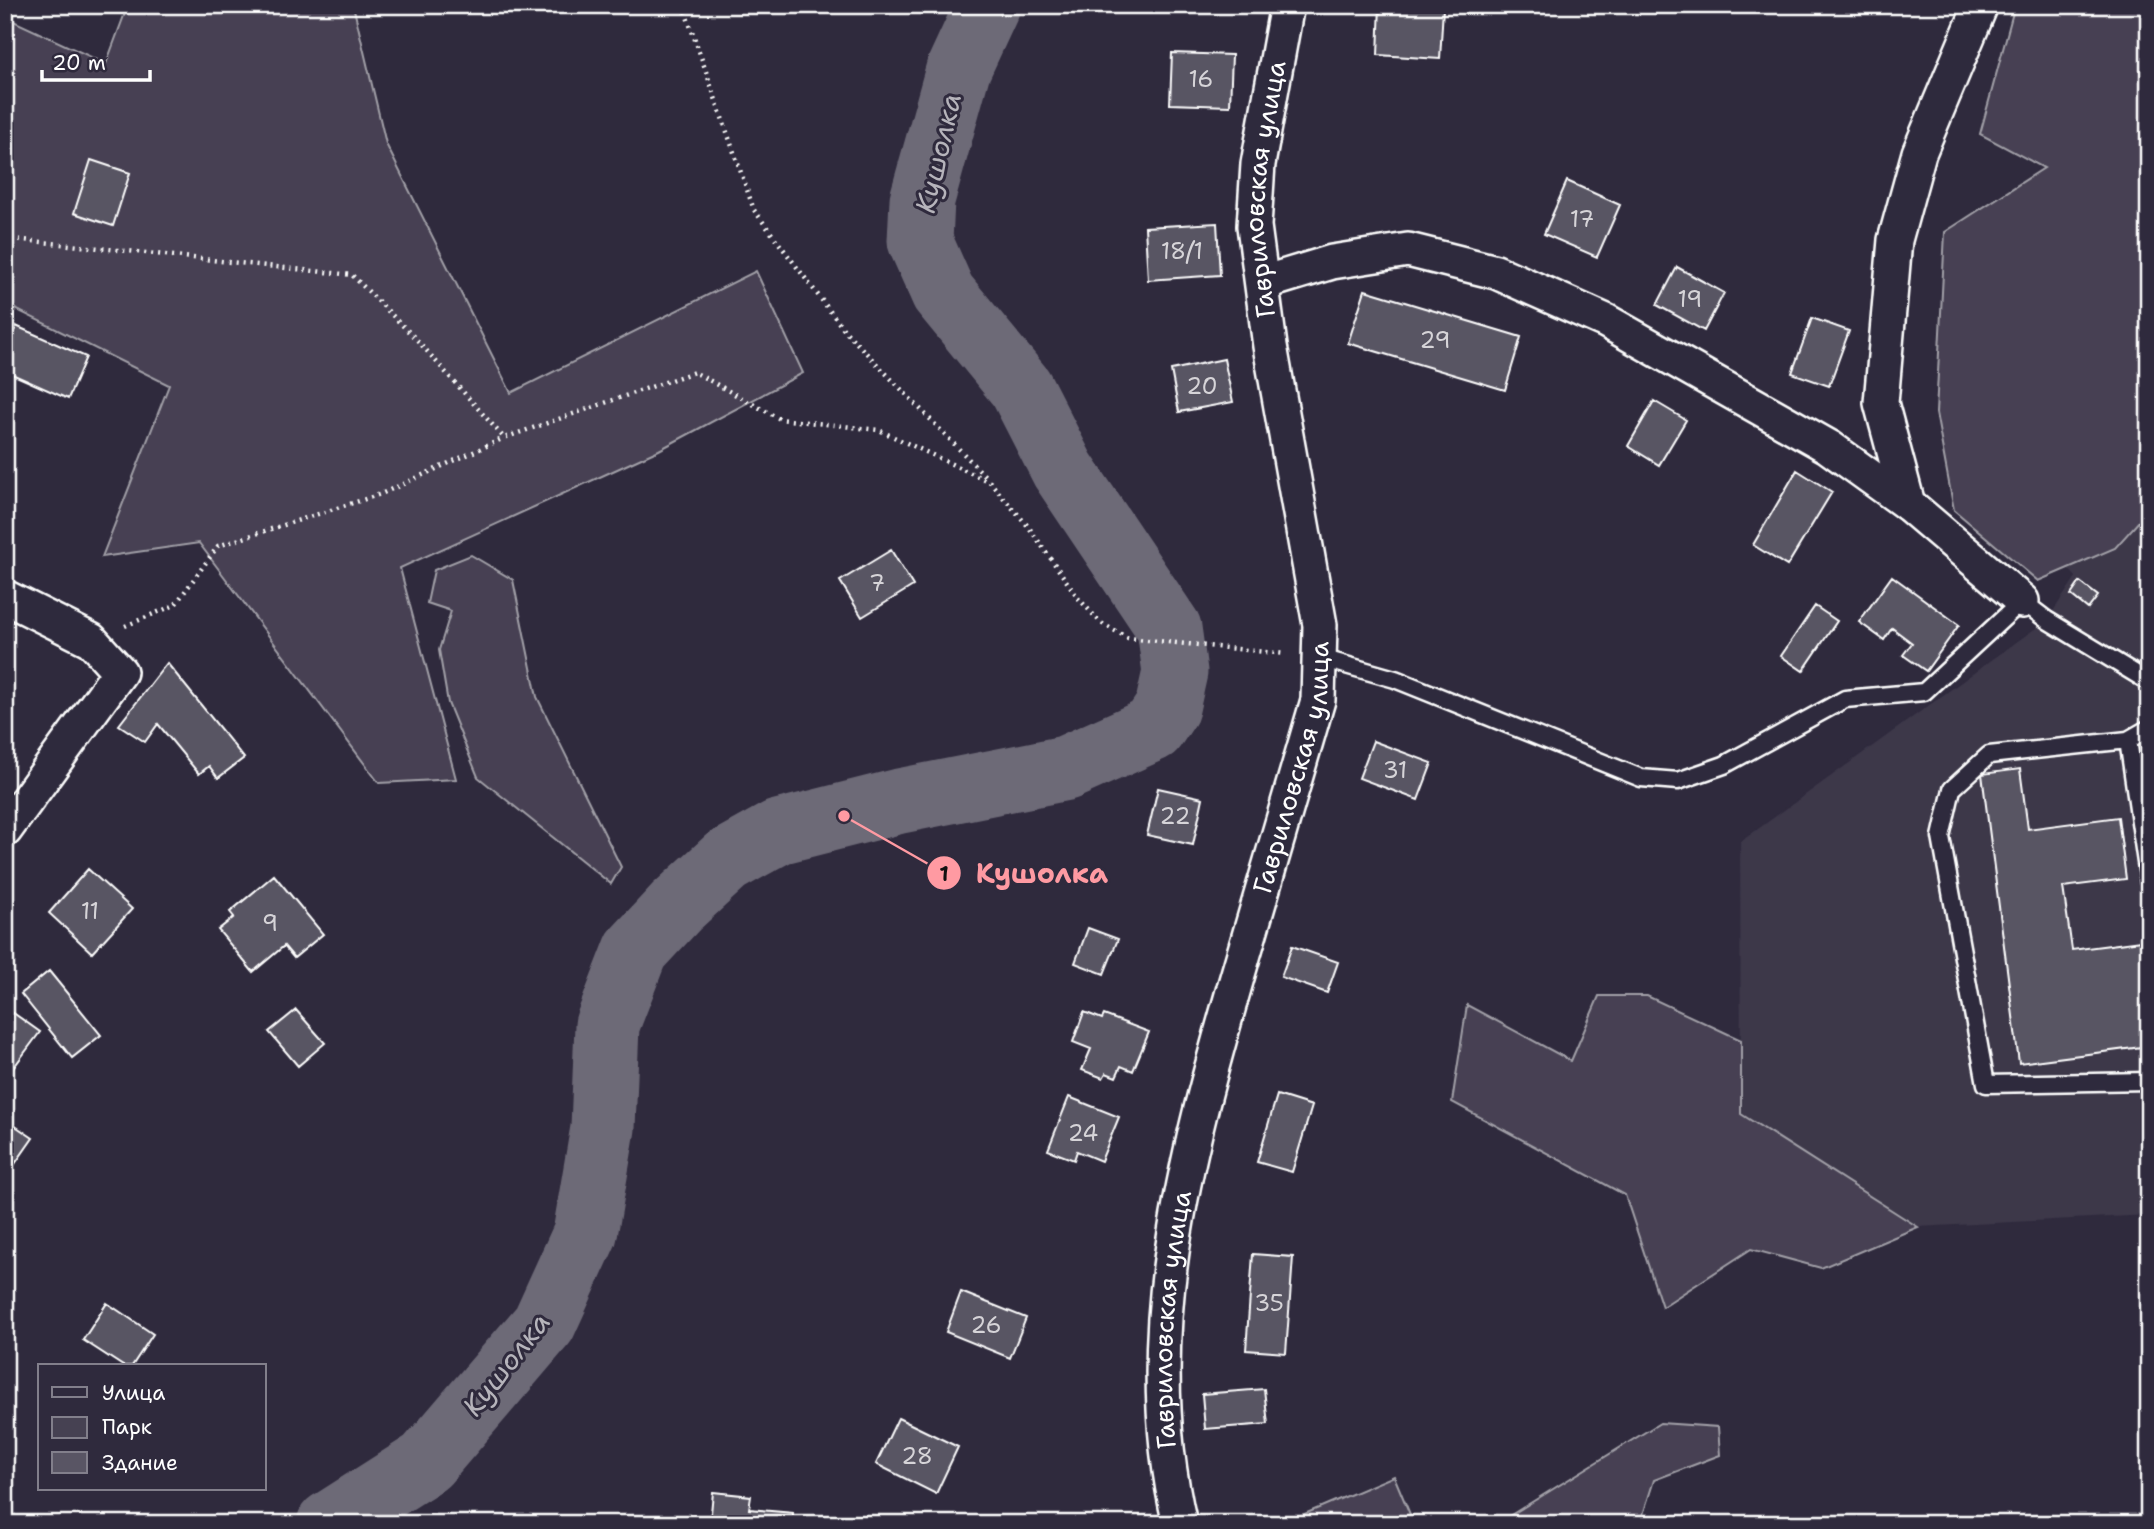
<svg xmlns="http://www.w3.org/2000/svg" width="2154" height="1529" viewBox="0 0 2154 1529" font-family="'Shantell Sans',sans-serif">
  <rect width="100%" height="100%" fill="#2f2a3d"/>
  <filter id="ink" filterUnits="userSpaceOnUse"><feTurbulence type="fractalNoise" baseFrequency=".0143" numOctaves="2"/><feDisplacementMap in="SourceGraphic" scale="14" xChannelSelector="R" yChannelSelector="G"/><feConvolveMatrix kernelMatrix="1 2 1 2 8 2 1 2 1" color-interpolation-filters="sRGB"/></filter>
  <g filter="url(#ink)">
    <!-- built -->
    <path fill="#3c3749" d="M 2149,378 L 2149,1215 L 1918,1227 L 1741,1114 L 1740,842 L 2047,620 L 2076,577 L 2010,507 Z"/>
    <!-- green -->
    <path fill="#464152" stroke="#a2a0a8" stroke-width="2" d="M 128,5 L 353,5 L 386,144 L 511,393 L 756,271 L 803,373 L 659,450 L 400,568 L 456,779 L 379,783 L 199,543 L 102,557 L 169,385 L 5,304 L 5,17 L 106,64 Z
      M 2015,5 L 2149,5 L 2149,510 L 2115,548 L 2038,581 L 1954,510 L 1936,413 L 1945,232 L 2044,168 L 1980,134 Z
      M 471,555 L 513,580 L 537,697 L 621,867 L 611,884 L 478,777 L 448,703 L 439,650 L 451,611 L 427,603 L 434,570 Z
      M 1599,996 L 1647,996 L 1741,1040 L 1741,1114 L 1918,1227 L 1821,1268 L 1751,1249 L 1662,1307 L 1625,1195 L 1452,1102 L 1467,1005 L 1571,1061 Z
      M 1660,1423 L 1718,1427 L 1720,1455 L 1654,1480 L 1640,1524 L 1453,1524 L 1506,1518 Z
      M 1394,1476 L 1414,1524 L 1281,1524 Z"/>
    <g fill="none" stroke-linecap="round" stroke-linejoin="round">
      <!-- river -->
      <path stroke="#6d6a77" stroke-width="65" d="M 329,1524 L 426,1462 L 544,1324 L 585,1234 L 603,1128 L 607,1025 L 636,950 L 676,907 L 726,861 L 778,832 L 900,801 L 1066,768 L 1153,729 L 1167,708 L 1175,672 L 1169,628 L 1063,470 L 1021,388 L 943,293 L 920,241 L 922,200 L 958,70 L 988,5"/>
    </g>
    <!-- building -->
    <path fill="#595564" stroke="#fff" stroke-width="2" d="M 1380,5 L 1443,8 L 1440,59 L 1378,55 Z
      M 1172,53 L 1232,55 L 1230,106 L 1170,104 Z
      M 91,160 L 130,173 L 113,226 L 74,213 Z
      M 1567,181 L 1620,205 L 1597,257 L 1544,234 Z
      M 1217,223 L 1220,275 L 1148,280 L 1145,227 Z
      M 1677,267 L 1724,293 L 1704,331 L 1657,305 Z
      M 1365,290 L 1521,337 L 1505,390 L 1348,343 Z
      M 1812,318 L 1849,331 L 1829,386 L 1792,373 Z
      M 16,326 L 86,357 L 68,399 L 5,371 L 5,352 Z
      M 1224,359 L 1233,402 L 1179,412 L 1171,370 Z
      M 1654,401 L 1686,420 L 1659,465 L 1628,446 Z
      M 1797,470 L 1832,492 L 1787,566 L 1753,545 Z
      M 891,550 L 913,586 L 862,617 L 840,581 Z
      M 1892,576 L 1959,625 L 1926,671 L 1903,655 L 1912,643 L 1892,628 L 1884,640 L 1859,622 Z
      M 2080,582 L 2098,596 L 2088,609 L 2071,595 Z
      M 1815,606 L 1837,621 L 1803,671 L 1781,656 Z
      M 167,663 L 244,758 L 218,778 L 209,766 L 199,774 L 158,724 L 145,742 L 119,725 Z
      M 1373,741 L 1432,763 L 1418,800 L 1359,778 Z
      M 2020,769 L 2028,829 L 2118,817 L 2126,879 L 2063,887 L 2072,950 L 2149,940 L 2149,1046 L 2019,1063 L 1982,774 Z
      M 1158,788 L 1203,798 L 1193,845 L 1147,835 Z
      M 88,869 L 132,909 L 92,953 L 49,913 Z
      M 274,875 L 323,934 L 294,958 L 284,946 L 253,972 L 218,930 L 234,917 L 230,912 Z
      M 1088,928 L 1118,939 L 1104,974 L 1075,963 Z
      M 1292,946 L 1338,962 L 1327,993 L 1281,977 Z
      M 49,971 L 101,1035 L 72,1058 L 21,994 Z
      M 5,1007 L 40,1032 L 5,1079 Z
      M 296,1010 L 325,1043 L 298,1066 L 269,1032 Z
      M 1084,1012 L 1102,1019 L 1104,1015 L 1149,1032 L 1133,1071 L 1121,1066 L 1116,1077 L 1106,1073 L 1103,1078 L 1082,1070 L 1091,1049 L 1073,1042 Z
      M 1277,1095 L 1312,1106 L 1292,1172 L 1257,1162 Z
      M 1069,1097 L 1119,1117 L 1101,1161 L 1077,1151 L 1074,1160 L 1048,1150 Z
      M 5,1119 L 33,1138 L 5,1178 Z
      M 1253,1254 L 1293,1257 L 1286,1353 L 1246,1350 Z
      M 961,1292 L 1026,1318 L 1010,1358 L 946,1332 Z
      M 107,1303 L 153,1334 L 132,1366 L 123,1366 L 83,1340 Z
      M 1264,1389 L 1268,1424 L 1205,1429 L 1202,1394 Z
      M 898,1418 L 958,1447 L 936,1494 L 876,1464 Z
      M 713,1492 L 751,1496 L 749,1509 L 793,1513 L 793,1524 L 710,1524 Z"/>
    <g fill="none" stroke-linecap="round" stroke-linejoin="round">
      <defs>
        <path id="service" d="M 1321,658 L 1395,679 L 1641,778 L 1678,781 L 1724,765 L 1845,699 L 1924,692 L 2022,601 L 2047,620 L 2149,682
          M 2149,728 L 2128,740 L 1989,755 L 1952,789 L 1941,837 L 1986,1084 L 2149,1081
          M 2128,740 L 2149,883"/>
        <g id="minor">
          <path d="M 1981,5 L 1919,153 L 1895,240 L 1881,403 L 1908,504 L 2022,601"/>
          <path d="M 1263,283 L 1332,262 L 1408,250 L 1496,272 L 1606,321 L 1829,447 L 1908,504"/>
          <path d="M 5,597 L 91,640 L 120,672 L 5,830"/>
          <path id="s1" d="M 1180,1524 C 1136,1338 1185,1159 1236,981 C 1263,887 1290,793 1318,700 L 1320,625 L 1270,346 L 1254,226 L 1258,164 L 1287,5"/>
        </g>
      </defs>
      <!-- service casing -->
      <use href="#service" stroke="#fff" stroke-width="21"/>
      <!-- minor casing -->
      <use href="#minor" stroke="#fff" stroke-width="38"/>
      <!-- path -->
      <path stroke="#fff" stroke-width="4.5" stroke-dasharray="2 5" stroke-linecap="butt" d="M 683,5 L 754,210 L 845,331 L 987,478
        M 5,238 L 352,275 L 419,342 L 504,438 L 694,372 L 780,419 L 879,430 L 990,482 L 1028,526 L 1079,599 L 1101,623 L 1128,638 L 1286,654
        M 125,626 L 175,605 L 218,546 L 381,494 L 504,438"/>
      <!-- service -->
      <use href="#service" stroke="#2f2a3d" stroke-width="16"/>
      <!-- minor -->
      <use href="#minor" stroke="#2f2a3d" stroke-width="33"/>
    </g>
  </g>
  <g text-anchor="middle" stroke-width="6" stroke-linejoin="round" paint-order="stroke">
    <!-- number labels -->
    <g font-size="23" fill="#d6d4d8">
      <text x="1201" y="87">16</text>
      <text x="1582" y="227">17</text>
      <text x="1182" y="259">18/1</text>
      <text x="1690" y="307">19</text>
      <text x="1435" y="348">29</text>
      <text x="1202" y="394">20</text>
      <text x="877" y="591">7</text>
      <text x="1395" y="778">31</text>
      <text x="1175" y="824">22</text>
      <text x="90" y="919">11</text>
      <text x="270" y="931">9</text>
      <text x="1083" y="1141">24</text>
      <text x="1269" y="1311">35</text>
      <text x="986" y="1333">26</text>
      <text x="917" y="1464">28</text>
    </g>
    <!-- street labels -->
    <g font-size="26" fill="#fff" stroke="#2f2a3d">
      <text dy="9" stroke="none"><textPath href="#s1" startOffset="1362">Гавриловская улица</textPath></text>
      <text dy="9" stroke="none"><textPath href="#s1" startOffset="774">Гавриловская улица</textPath></text>
      <text dy="9" stroke="none"><textPath href="#s1" startOffset="206">Гавриловская улица</textPath></text>
    </g>
    <!-- water labels -->
    <g font-size="28" font-style="italic" fill="#b6b4bb" stroke="#2f2a3d">
      <text transform="translate(938 153) rotate(-77)" y="10">Кушолка</text>
      <text transform="translate(506 1364) rotate(-52)" y="10">Кушолка</text>
    </g>
  </g>
  <!-- callouts -->
  <path fill="none" stroke="#ff9aa2" stroke-width="2.5" d="M844 816L944 873"/>
  <g fill="#ff9aa2" stroke="#2f2a3d" stroke-width="2.5">
    <circle cx="844" cy="816" r="7"/>
    <circle cx="944" cy="873" r="18"/>
  </g>
  <g font-size="21" text-anchor="middle" font-weight="bold" fill="#111">
    <text x="944" y="881">1</text>
  </g>
  <g font-size="28" text-anchor="middle" font-weight="bold" fill="#ff9aa2" stroke="#2f2a3d" stroke-width="6" stroke-linejoin="round" paint-order="stroke">
    <text x="1042" y="883">Кушолка</text>
  </g>
  <!-- margin -->
  <rect width="2154" height="1529" fill="none" stroke="#2f2a3d" stroke-width="28"/>
  <rect x="14" y="14" width="2126" height="1501" fill="none" stroke="#fff" stroke-width="2.5" filter="url(#ink)"/>
  <!-- legend -->
  <rect x="38" y="1364" width="228" height="126" fill="#2f2a3d" stroke="#827f8b" stroke-width="2"/>
  <rect x="52" y="1387" width="35" height="10" fill="#2f2a3d" stroke="#827f8b" stroke-width="2"/>
  <text x="102" y="1400" font-size="21" fill="#ffffff">Улица</text>
  <rect x="52" y="1417" width="35" height="21" fill="#464152" stroke="#827f8b" stroke-width="2"/>
  <text x="102" y="1434" font-size="21" fill="#ffffff">Парк</text>
  <rect x="52" y="1452" width="35" height="21" fill="#595564" stroke="#827f8b" stroke-width="2"/>
  <text x="102" y="1470" font-size="21" fill="#ffffff">Здание</text>
  <!-- scale -->
  <path d="M42 70v10h108v-10" fill="none" stroke="#ffffff" stroke-width="3.5"/>
  <text x="52" y="70" font-size="21" fill="#ffffff" stroke="#2f2a3d" stroke-width="5" paint-order="stroke">20 m</text>
</svg>
